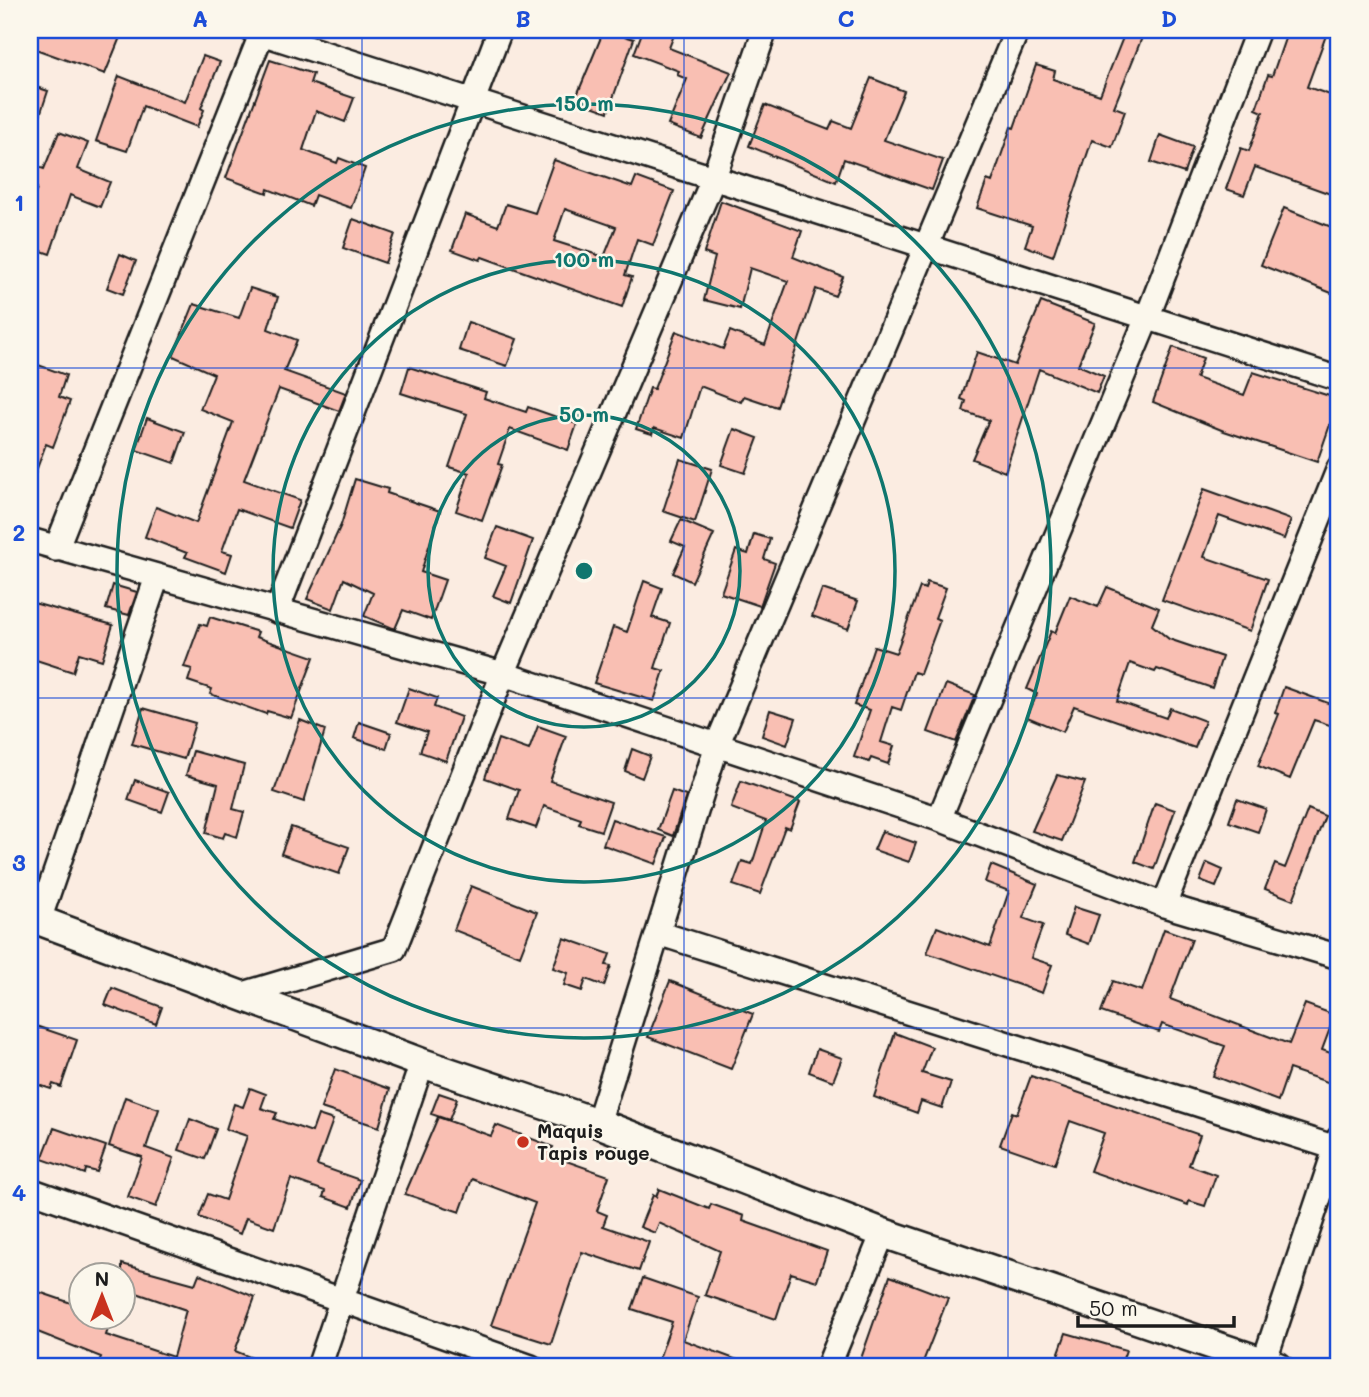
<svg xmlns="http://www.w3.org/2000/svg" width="1369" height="1397" viewBox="0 0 1369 1397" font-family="Mali,sans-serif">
  <rect width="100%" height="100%" fill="#fbece1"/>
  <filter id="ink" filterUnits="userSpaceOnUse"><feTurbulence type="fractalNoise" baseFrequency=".0143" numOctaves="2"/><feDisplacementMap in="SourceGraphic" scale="14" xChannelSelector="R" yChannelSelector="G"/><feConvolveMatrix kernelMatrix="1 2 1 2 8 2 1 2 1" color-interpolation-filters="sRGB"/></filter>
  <g filter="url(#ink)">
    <!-- building -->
    <path fill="#f9bfb3" stroke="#1c1c1c" stroke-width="2" fill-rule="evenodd" d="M 30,30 L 123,30 L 105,74 L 30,47 Z
      M 604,30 L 634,39 L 608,112 L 575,100 Z
      M 643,30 L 676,30 L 669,48 L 731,72 L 701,138 L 668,125 L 687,79 L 677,75 L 679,71 L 634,54 Z
      M 1126,30 L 1145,30 L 1114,107 L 1125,111 L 1112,147 L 1092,140 L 1053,256 L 1025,246 L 1032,226 L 977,208 L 987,180 L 992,182 L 1011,127 L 1014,128 L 1036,65 L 1055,71 L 1053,79 L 1100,95 Z
      M 1288,30 L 1328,30 L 1307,87 L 1339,98 L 1339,197 L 1255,167 L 1244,195 L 1226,189 L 1241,148 L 1249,151 L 1263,112 L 1256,109 L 1268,75 L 1272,76 Z
      M 203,56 L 220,62 L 201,108 L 204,110 L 197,127 L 143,106 L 127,151 L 96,141 L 119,76 L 185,102 Z
      M 270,60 L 313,74 L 310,83 L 354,98 L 345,122 L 316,111 L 303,150 L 337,163 L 339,158 L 365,168 L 351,208 L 315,195 L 311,206 L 268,189 L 267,193 L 226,178 Z
      M 871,78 L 904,91 L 884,140 L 943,160 L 932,190 L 844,159 L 836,182 L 749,146 L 765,105 L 829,130 L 833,121 L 851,128 Z
      M 30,85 L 48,91 L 33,136 L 30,135 Z
      M 59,132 L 88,143 L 78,169 L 110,182 L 100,207 L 70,195 L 50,254 L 30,247 L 30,209 L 37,188 L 30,185 L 30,164 L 44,169 Z
      M 1160,135 L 1193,147 L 1184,173 L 1151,162 Z
      M 554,160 L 632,187 L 636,177 L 674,191 L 653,245 L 637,239 L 625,275 L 632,277 L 622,307 L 482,257 L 480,260 L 452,250 L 465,214 L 498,226 L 506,204 L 535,213 ZM 565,209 L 616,227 L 604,257 L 554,241 Z
      M 721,201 L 802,231 L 793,257 L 843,277 L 835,296 L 816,289 L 777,407 L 744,396 L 741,402 L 700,386 L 684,438 L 654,428 L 652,434 L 636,429 L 650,388 L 654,389 L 676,331 L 723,349 L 730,331 L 765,345 L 771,328 L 788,281 L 750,268 L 740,309 L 704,300 L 715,257 L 704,253 Z
      M 1284,208 L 1339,230 L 1339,296 L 1261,265 Z
      M 353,219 L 395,234 L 385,263 L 343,248 Z
      M 120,254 L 136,261 L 123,294 L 107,288 Z
      M 250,288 L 278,297 L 268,329 L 297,340 L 284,371 L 346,393 L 339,411 L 279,389 L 244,480 L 300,500 L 290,528 L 237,509 L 222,551 L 232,554 L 226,572 L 185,557 L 187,553 L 145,537 L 156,507 L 196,523 L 233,422 L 200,409 L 214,374 L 173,356 L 194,304 L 239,318 Z
      M 1041,302 L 1095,323 L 1078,365 L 1104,376 L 1097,393 L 1039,369 L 1005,472 L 972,459 L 989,420 L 963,411 L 966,401 L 961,399 L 977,352 L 1015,365 Z
      M 468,322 L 517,339 L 507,366 L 459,350 Z
      M 1173,347 L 1203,358 L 1196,378 L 1244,395 L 1253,372 L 1339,399 L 1317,462 L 1224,431 L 1153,402 Z
      M 30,362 L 66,375 L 59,397 L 70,401 L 53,447 L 46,444 L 32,482 Z
      M 409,367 L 486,392 L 484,398 L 526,412 L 528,407 L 577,424 L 568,450 L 510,429 L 498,464 L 502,465 L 482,520 L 456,511 L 469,473 L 449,467 L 467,414 L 401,393 Z
      M 147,418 L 185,432 L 174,463 L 136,450 Z
      M 734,429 L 758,438 L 745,473 L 721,465 Z
      M 680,459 L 712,469 L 695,522 L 663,511 Z
      M 355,479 L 388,489 L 387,493 L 440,511 L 421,572 L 445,580 L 431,620 L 403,610 L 395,629 L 364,616 L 373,593 L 344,579 L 333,609 L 307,599 L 341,525 Z
      M 1204,489 L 1291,520 L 1284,539 L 1219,516 L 1204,557 L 1268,579 L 1250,631 L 1162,600 Z
      M 681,520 L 714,534 L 692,582 L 673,573 L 685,547 L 671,541 Z
      M 497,527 L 533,540 L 511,603 L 493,596 L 506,566 L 485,558 Z
      M 754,534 L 770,539 L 764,559 L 775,563 L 760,606 L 721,593 L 736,550 L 748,554 Z
      M 644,581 L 662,588 L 652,617 L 670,623 L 655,668 L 664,671 L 654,701 L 594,683 L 613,627 L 627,632 Z
      M 927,582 L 946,588 L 935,618 L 940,620 L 920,674 L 914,672 L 901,710 L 892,707 L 881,742 L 894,746 L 888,764 L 871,758 L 869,762 L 854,757 L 870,710 L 854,705 L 874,646 L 896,653 L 920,587 L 925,589 Z
      M 113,585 L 137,592 L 129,615 L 106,609 Z
      M 1107,587 L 1159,608 L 1152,625 L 1169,639 L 1222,657 L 1212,688 L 1157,669 L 1155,672 L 1130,663 L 1117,701 L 1166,718 L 1170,708 L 1205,721 L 1195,748 L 1074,706 L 1063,732 L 1027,717 L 1037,694 L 1027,689 L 1051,631 L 1055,633 L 1070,596 L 1098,607 Z
      M 822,589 L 858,601 L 848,629 L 812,616 Z
      M 30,602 L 113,625 L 102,660 L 79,653 L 73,672 L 30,658 Z
      M 210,617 L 258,632 L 256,637 L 314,657 L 291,718 L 267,711 L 266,714 L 210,694 L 212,689 L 188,681 L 192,669 L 184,667 L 200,624 L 207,626 Z
      M 946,684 L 975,695 L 956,742 L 928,732 Z
      M 1284,687 L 1339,707 L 1339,728 L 1314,720 L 1290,779 L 1258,766 L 1279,714 L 1275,713 Z
      M 409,688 L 437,698 L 434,707 L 461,717 L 446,761 L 420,752 L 427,732 L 397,722 Z
      M 143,708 L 195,723 L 184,759 L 132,744 Z
      M 770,710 L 796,718 L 787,745 L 762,736 Z
      M 300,720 L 325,730 L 304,802 L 274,792 Z
      M 359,722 L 391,733 L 386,749 L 354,738 Z
      M 538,726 L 566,736 L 550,781 L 611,802 L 601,831 L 579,824 L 581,819 L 544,806 L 536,828 L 509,819 L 519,790 L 485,778 L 498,739 L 529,750 Z
      M 632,749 L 650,756 L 642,778 L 625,771 Z
      M 193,751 L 244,765 L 233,809 L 244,812 L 237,837 L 225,833 L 223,838 L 206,833 L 218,784 L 186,775 Z
      M 1057,775 L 1085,782 L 1062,841 L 1032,831 Z
      M 135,780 L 169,792 L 162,812 L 128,800 Z
      M 741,781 L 800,802 L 790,829 L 785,827 L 760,894 L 733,885 L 742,861 L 752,864 L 766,821 L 731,808 Z
      M 672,791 L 686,796 L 673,836 L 658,830 Z
      M 1237,799 L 1266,809 L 1258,832 L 1229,822 Z
      M 1155,803 L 1175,810 L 1154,869 L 1135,862 Z
      M 1308,809 L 1325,816 L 1293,900 L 1265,889 L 1275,864 L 1285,868 Z
      M 612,819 L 666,837 L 656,864 L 603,845 Z
      M 291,827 L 349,847 L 339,874 L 281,854 Z
      M 882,831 L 916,843 L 909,862 L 874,850 Z
      M 1207,863 L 1223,870 L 1216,887 L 1200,881 Z
      M 991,865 L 1037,884 L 1023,918 L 1043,925 L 1031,958 L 1052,965 L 1042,993 L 927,953 L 937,927 L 990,947 L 1009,891 L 985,882 Z
      M 471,886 L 537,912 L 520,956 L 454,930 Z
      M 1074,907 L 1099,915 L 1089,944 L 1065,935 Z
      M 1164,929 L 1192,939 L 1170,999 L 1289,1044 L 1305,1004 L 1335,1015 L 1322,1050 L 1339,1056 L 1336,1085 L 1289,1069 L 1278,1101 L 1213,1076 L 1225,1046 L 1162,1024 L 1159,1032 L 1101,1012 L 1113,981 L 1142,991 Z
      M 564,938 L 610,954 L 606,965 L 611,966 L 604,986 L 586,979 L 582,991 L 564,985 L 568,973 L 553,968 Z
      M 670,981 L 753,1014 L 731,1069 L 648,1037 Z
      M 112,988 L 162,1007 L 156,1024 L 105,1005 Z
      M 30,1024 L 77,1040 L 61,1087 L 53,1084 L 51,1089 L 30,1082 Z
      M 895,1033 L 932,1047 L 922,1073 L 951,1082 L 942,1108 L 921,1101 L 917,1113 L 874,1097 Z
      M 817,1049 L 842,1058 L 833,1081 L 809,1072 Z
      M 335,1069 L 390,1089 L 379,1127 L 321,1108 Z
      M 1031,1076 L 1200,1135 L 1189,1165 L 1216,1175 L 1205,1206 L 1189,1201 L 1188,1205 L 1090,1171 L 1104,1133 L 1070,1121 L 1055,1164 L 1000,1145 L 1012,1112 L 1017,1114 Z
      M 250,1088 L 266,1094 L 261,1108 L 277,1113 L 274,1119 L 312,1132 L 318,1115 L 333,1120 L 317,1165 L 360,1180 L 351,1207 L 323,1197 L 325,1191 L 291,1179 L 274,1228 L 246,1218 L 240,1234 L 199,1217 L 208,1194 L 225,1200 L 247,1136 L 226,1129 L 234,1104 L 243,1107 Z
      M 439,1093 L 457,1099 L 449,1120 L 431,1114 Z
      M 125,1097 L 159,1109 L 146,1148 L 174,1158 L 156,1207 L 128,1197 L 142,1157 L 109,1146 Z
      M 438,1117 L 491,1136 L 496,1125 L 553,1147 L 549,1155 L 609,1176 L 597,1211 L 607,1215 L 603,1226 L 649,1242 L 639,1271 L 582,1252 L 551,1344 L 491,1325 L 535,1203 L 472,1179 L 460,1212 L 405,1194 Z
      M 190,1119 L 216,1129 L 205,1159 L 179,1150 Z
      M 54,1128 L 106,1146 L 97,1172 L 86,1169 L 85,1174 L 42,1159 Z
      M 659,1189 L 709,1209 L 711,1204 L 744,1216 L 743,1221 L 827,1251 L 817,1281 L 791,1273 L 776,1319 L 705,1295 L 720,1251 L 659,1223 L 655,1233 L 640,1227 L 653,1195 L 656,1197 Z
      M 122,1264 L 195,1284 L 199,1274 L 255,1297 L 235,1351 L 274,1367 L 97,1367 L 101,1357 L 30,1329 L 30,1289 L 80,1306 L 80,1317 L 112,1317 L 106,1335 L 173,1357 L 186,1310 L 122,1288 Z
      M 890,1276 L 948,1298 L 921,1367 L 858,1367 Z
      M 643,1278 L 698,1297 L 683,1340 L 751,1365 L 751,1367 L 656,1367 L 672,1322 L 632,1309 Z
      M 1066,1333 L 1126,1350 L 1120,1367 L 1102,1367 L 1087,1362 L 1082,1367 L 1057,1358 Z"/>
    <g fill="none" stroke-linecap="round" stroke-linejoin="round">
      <defs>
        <path id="minor" d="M 252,30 L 1339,379
          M 30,540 L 503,674 L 939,819 L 1164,905 L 1339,957
          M 56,549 L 263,30
          M 277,611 L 500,30
          M 939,819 L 1147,318 L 1258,30
          M 1164,905 L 1339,468
          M 39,920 L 157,577
          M 658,933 L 1336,1148
          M 240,995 L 394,949 L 503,674 L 714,177 L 765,30
          M 598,1123 L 717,745 L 1017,30
          M 30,1190 L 531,1367
          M 1264,1362 L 1339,1138
          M 319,1367 L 422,1063
          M 828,1367 L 883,1233"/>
        <path id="tertiary" d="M 30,917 L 422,1063 L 598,1123 L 883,1233 L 1278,1367"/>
      </defs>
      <!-- minor casing -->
      <use href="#minor" stroke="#1c1c1c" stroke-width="28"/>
      <!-- tertiary casing -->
      <use href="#tertiary" stroke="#1c1c1c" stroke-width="33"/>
      <!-- minor -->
      <use href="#minor" stroke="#fbf7ec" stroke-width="23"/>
      <!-- tertiary -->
      <use href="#tertiary" stroke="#fbf7ec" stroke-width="28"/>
    </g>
  </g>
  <!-- grid -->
  <path fill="none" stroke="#1d4ed8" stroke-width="2" stroke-opacity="0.55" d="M 362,30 L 362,1367M 684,30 L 684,1367M 1008,30 L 1008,1367M 30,368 L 1339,368M 30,698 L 1339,698M 30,1028 L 1339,1028"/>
  <!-- distance rings -->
  <g fill="none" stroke="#0f766e" stroke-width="3.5">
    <circle cx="584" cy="571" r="156"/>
    <circle cx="584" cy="571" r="311"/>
    <circle cx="584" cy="571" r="467"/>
  </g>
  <!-- markers -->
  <circle fill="#c8321e" stroke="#fbf7ec" stroke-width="2.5" cx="523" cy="1142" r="7"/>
  <g text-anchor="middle" stroke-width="5" stroke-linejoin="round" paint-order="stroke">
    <!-- poi labels -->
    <g font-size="19" font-weight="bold" fill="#1c1c1c" stroke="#fbf7ec" text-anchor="start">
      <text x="537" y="1138">Maquis<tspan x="537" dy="22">Tapis rouge</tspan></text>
    </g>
  </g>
  <circle cx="584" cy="571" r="10" fill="#0f766e" stroke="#fbf7ec" stroke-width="3.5"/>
  <g font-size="21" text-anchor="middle" font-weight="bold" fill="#0f766e" stroke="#fbf7ec" stroke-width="5" stroke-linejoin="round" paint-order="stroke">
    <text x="584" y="111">150 m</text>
    <text x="584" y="267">100 m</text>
    <text x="584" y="422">50 m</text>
  </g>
  <!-- margin -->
  <rect width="1369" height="1397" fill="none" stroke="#fbf7ec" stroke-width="77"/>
  <!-- north arrow -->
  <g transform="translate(102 1296)"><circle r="33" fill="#fbf7ec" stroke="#a29f99" stroke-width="2"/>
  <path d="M0-5L12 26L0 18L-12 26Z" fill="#c8321e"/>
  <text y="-10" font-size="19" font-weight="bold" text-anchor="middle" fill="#1c1c1c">N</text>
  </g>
  <!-- scale -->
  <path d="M1078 1316v10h156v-10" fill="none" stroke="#1c1c1c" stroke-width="3.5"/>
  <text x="1089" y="1316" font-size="21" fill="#1c1c1c" stroke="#fbf7ec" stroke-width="5" paint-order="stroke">50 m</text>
  <rect x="38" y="38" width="1292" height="1320" fill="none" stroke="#1d4ed8" stroke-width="2.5"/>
  <g font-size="23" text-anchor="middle" font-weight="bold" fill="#1d4ed8">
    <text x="200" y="27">A</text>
    <text x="523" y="27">B</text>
    <text x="846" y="27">C</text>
    <text x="1169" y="27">D</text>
    <text x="19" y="211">1</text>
    <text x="19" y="541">2</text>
    <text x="19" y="871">3</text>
    <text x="19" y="1201">4</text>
  </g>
</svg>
